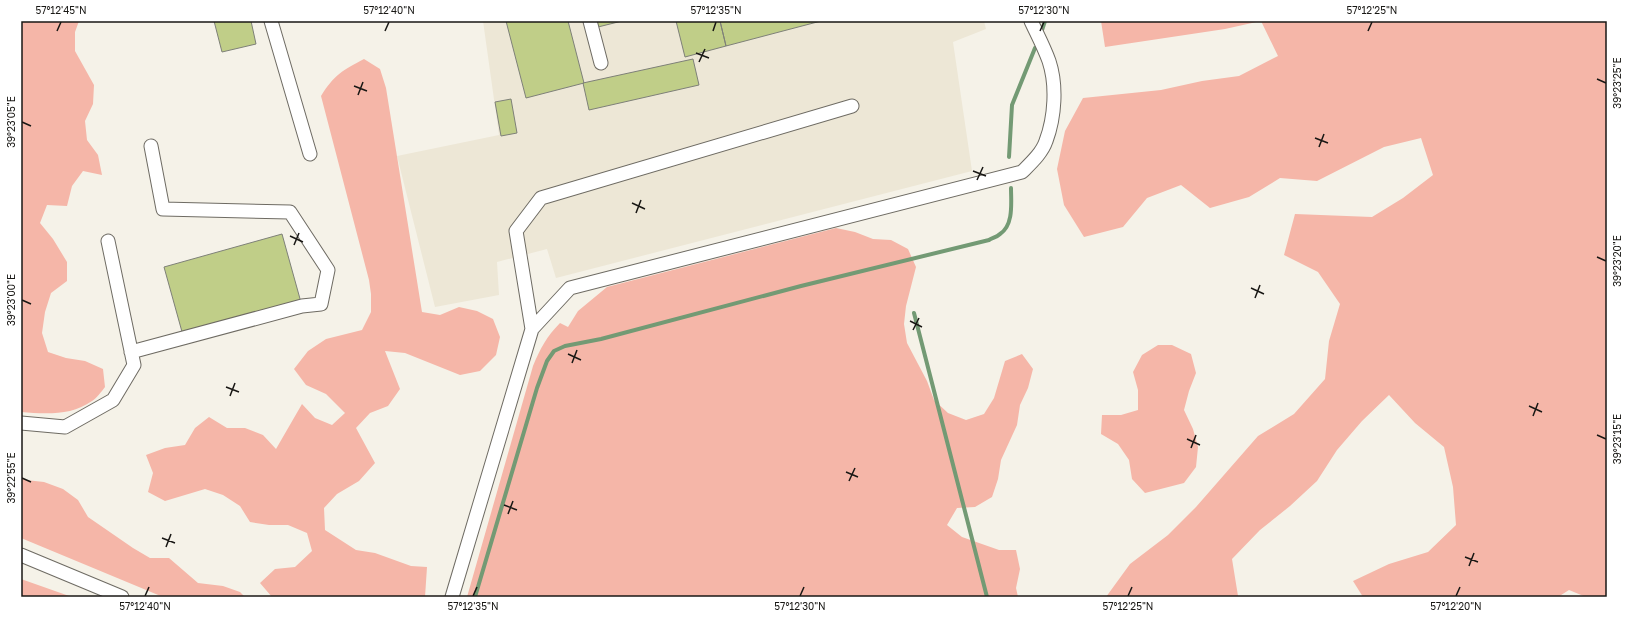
<svg xmlns="http://www.w3.org/2000/svg" width="1628" height="618" viewBox="0 0 1628 618" font-family="'Golos Text',sans-serif">
  <rect width="100%" height="100%" fill="#f5f2e8"/>
  <!-- built -->
  <path fill="#ede7d6" d="M 483,21 L 984,21 L 986,29 L 953,42 L 972,171 L 556,278 L 547,249 L 497,262 L 499,295 L 435,307 L 397,156 L 499,135 Z"/>
  <!-- green -->
  <path fill="#f5b6a8" d="M 21,21 L 79,21 L 75,32 L 75,51 L 94,85 L 93,104 L 85,121 L 87,140 L 98,155 L 102,175 L 83,171 L 72,186 L 67,206 L 47,205 L 40,223 L 53,239 L 67,262 L 67,281 L 51,293 L 45,312 L 42,333 L 48,352 L 66,358 L 85,361 L 103,369 L 105,387 C 101,392 97,398 92,401 C 71,416 45,414 21,412 Z
    M 1101,21 L 1607,21 L 1607,597 L 1586,597 L 1569,590 L 1558,597 L 1363,597 L 1353,581 L 1389,564 L 1428,552 L 1456,525 L 1453,487 L 1444,447 L 1415,423 L 1389,395 L 1362,421 L 1337,450 L 1317,481 L 1290,506 L 1260,530 L 1232,559 L 1238,596 L 1241,597 L 1106,597 L 1130,564 L 1168,535 L 1196,507 L 1258,436 L 1294,414 L 1325,379 L 1329,341 L 1340,304 L 1318,272 L 1284,255 L 1295,214 L 1372,217 L 1403,198 L 1433,175 L 1421,138 L 1384,147 L 1317,181 L 1280,178 L 1249,197 L 1210,208 L 1181,185 L 1147,198 L 1123,227 L 1084,237 L 1064,205 L 1057,169 L 1065,131 L 1083,98 L 1161,90 L 1202,81 L 1239,76 L 1278,56 L 1261,21 L 1225,29 L 1105,47 Z
    M 364,59 L 380,69 L 386,88 L 422,312 L 440,315 L 459,307 L 477,311 L 493,319 L 500,337 L 496,355 L 480,371 L 460,375 L 405,353 L 385,351 L 400,389 L 388,406 L 370,413 L 356,428 L 375,463 L 359,481 L 337,494 L 324,508 L 325,530 L 356,550 L 375,553 L 411,566 L 427,567 L 425,597 L 272,597 L 260,583 L 275,569 L 295,567 L 312,551 L 307,533 L 288,525 L 269,525 L 250,522 L 240,506 L 223,495 L 205,489 L 165,501 L 148,492 L 153,473 L 146,455 L 165,448 L 185,445 L 195,428 L 209,417 L 227,428 L 245,428 L 263,435 L 276,449 L 302,404 L 315,418 L 332,425 L 345,413 L 326,394 L 306,385 L 294,369 L 308,351 L 326,339 L 362,330 L 371,312 L 371,294 L 369,280 L 321,96 C 334,75 343,70 364,59 Z
    M 836,228 L 855,232 L 873,239 L 891,240 L 908,249 L 916,267 L 906,306 L 904,324 L 907,343 L 927,381 L 934,400 L 948,413 L 966,420 L 984,414 L 994,398 L 1005,361 L 1022,354 L 1033,369 L 1028,388 L 1020,405 L 1017,425 L 1001,460 L 998,479 L 992,497 L 975,507 L 957,508 L 947,525 L 962,537 L 999,550 L 1016,550 L 1020,569 L 1016,588 L 1018,597 L 467,597 L 533,366 C 540,349 547,336 560,323 L 568,327 L 578,311 L 607,287 Z
    M 1158,345 L 1172,345 L 1191,354 L 1196,373 L 1189,391 L 1184,410 L 1193,429 L 1198,447 L 1196,467 L 1184,483 L 1145,493 L 1132,479 L 1129,460 L 1118,444 L 1101,434 L 1102,415 L 1121,415 L 1138,410 L 1138,390 L 1133,372 L 1142,355 Z
    M 21,477 L 26,480 L 44,482 L 63,489 L 78,500 L 88,517 L 133,548 L 150,558 L 169,558 L 198,583 L 223,586 L 240,592 L 245,597 L 163,597 L 21,538 Z
    M 21,579 L 72,597 L 21,597 Z"/>
  <g fill="none" stroke-linecap="round" stroke-linejoin="round">
    <!-- stream -->
    <path stroke="#739a74" stroke-width="4" d="M 1042,30 L 1045,21
      M 1009,157 L 1012,105 L 1035,48
      M 914,313 L 987,597
      M 475,597 L 537,388 L 547,361 L 554,351 L 565,346 L 601,339 L 801,286 L 989,240 C 992,238 997,237 1000,234 C 1014,225 1011,202 1011,188"/>
  </g>
  <!-- building -->
  <path fill="#c0ce88" stroke="#7e8078" d="M 214,21 L 251,21 L 256,44 L 222,52 Z
    M 506,21 L 568,21 L 584,83 L 526,98 Z
    M 596,21 L 622,21 L 598,27 Z
    M 676,21 L 720,21 L 726,46 L 685,57 Z
    M 720,21 L 821,21 L 726,46 Z
    M 693,59 L 699,85 L 589,110 L 583,83 Z
    M 511,99 L 517,133 L 501,136 L 495,102 Z
    M 282,234 L 302,306 L 184,339 L 164,267 Z"/>
  <g fill="none" stroke-linecap="round" stroke-linejoin="round">
    <defs>
      <path id="minor" d="M 271,21 L 310,154
        M 590,21 L 601,63
        M 532,329 L 516,231 L 541,198 L 852,106
        M 131,352 L 302,306 L 321,304 L 328,270 L 290,212 L 163,209 L 151,146
        M 21,423 L 65,427 L 113,400 L 134,365 L 108,241
        M 21,555 L 122,597
        M 452,597 L 532,329 L 570,288 L 1022,172 C 1031,163 1042,153 1046,141 C 1055,117 1057,85 1049,61 C 1044,47 1037,34 1031,21"/>
    </defs>
    <!-- minor casing -->
    <use href="#minor" stroke="#6e6b63" stroke-width="15"/>
    <!-- minor -->
    <use href="#minor" stroke="#fff" stroke-width="13"/>
  </g>
  <!-- ticks -->
  <path fill="none" stroke="#181714" stroke-width="1.5" d="M 57,31 L 61,22M 385,31 L 389,22M 713,31 L 716,22M 1040,31 L 1044,22M 1368,31 L 1372,22M 696,53 L 709,58M 699,62 L 705,49M 1597,79 L 1606,83M 354,86 L 367,91M 358,95 L 363,82M 22,122 L 31,126M 1315,138 L 1328,143M 1319,147 L 1324,134M 973,171 L 986,176M 977,180 L 983,167M 632,203 L 645,209M 636,213 L 641,200M 290,236 L 303,242M 294,245 L 299,233M 1597,257 L 1606,261M 1251,288 L 1264,294M 1255,298 L 1260,285M 22,300 L 31,304M 910,321 L 922,327M 913,330 L 919,318M 568,354 L 581,360M 572,363 L 577,350M 226,387 L 239,392M 230,396 L 235,383M 1529,406 L 1542,412M 1533,416 L 1538,403M 1597,435 L 1606,439M 1187,439 L 1200,445M 1191,448 L 1196,435M 846,472 L 858,477M 22,478 L 31,482M 849,481 L 855,468M 504,505 L 517,510M 508,514 L 513,501M 162,538 L 175,543M 166,547 L 171,534M 1465,557 L 1478,562M 1469,566 L 1474,553M 145,596 L 149,587M 473,596 L 477,587M 800,596 L 804,587M 1128,596 L 1132,587M 1456,596 L 1460,587"/>
  <!-- border -->
  <rect width="1628" height="618" fill="none" stroke="#ffffff" stroke-width="44"/>
  <rect x="22" y="22" width="1584" height="574" fill="none" stroke="#181714" stroke-width="1.5"/>
  <g font-size="10" text-anchor="middle" fill="#181714">
    <text x="61" y="14">57°12'45"N</text>
    <text x="389" y="14">57°12'40"N</text>
    <text x="716" y="14">57°12'35"N</text>
    <text x="1044" y="14">57°12'30"N</text>
    <text x="1372" y="14">57°12'25"N</text>
    <text transform="translate(1617 83) rotate(-90)" y="4">39°23'25"E</text>
    <text transform="translate(11 122) rotate(-90)" y="4">39°23'05"E</text>
    <text transform="translate(1617 261) rotate(-90)" y="4">39°23'20"E</text>
    <text transform="translate(11 300) rotate(-90)" y="4">39°23'00"E</text>
    <text transform="translate(1617 439) rotate(-90)" y="4">39°23'15"E</text>
    <text transform="translate(11 478) rotate(-90)" y="4">39°22'55"E</text>
    <text x="145" y="610">57°12'40"N</text>
    <text x="473" y="610">57°12'35"N</text>
    <text x="800" y="610">57°12'30"N</text>
    <text x="1128" y="610">57°12'25"N</text>
    <text x="1456" y="610">57°12'20"N</text>
  </g>
</svg>
